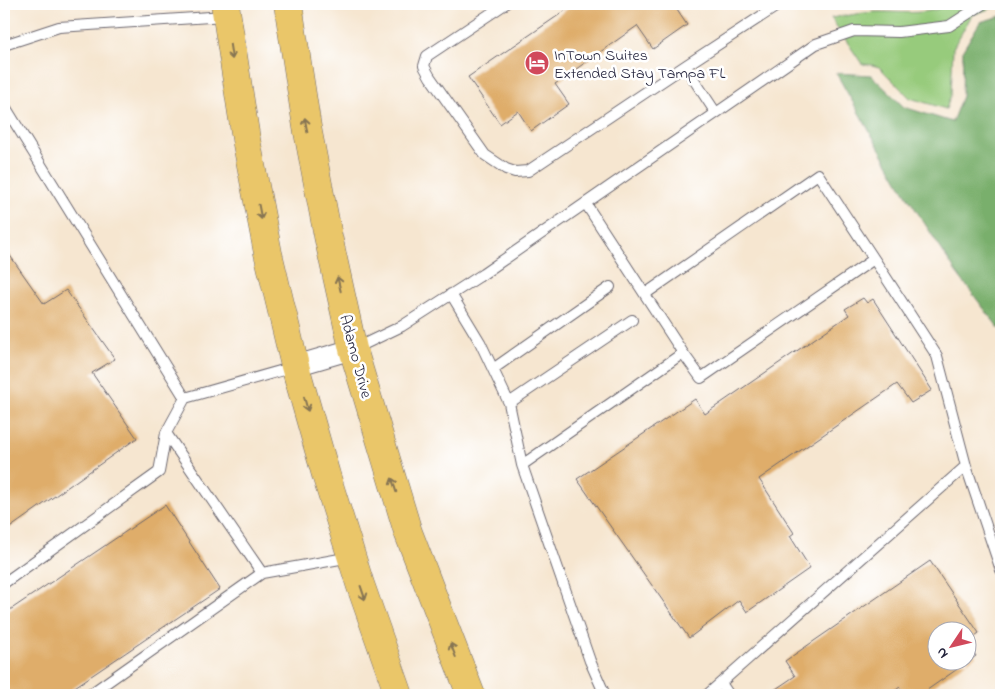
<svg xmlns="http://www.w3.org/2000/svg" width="1005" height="699" viewBox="0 0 1005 699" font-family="'Indie Flower',sans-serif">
  <rect width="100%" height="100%" fill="#fff"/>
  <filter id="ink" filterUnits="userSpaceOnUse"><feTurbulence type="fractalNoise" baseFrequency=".02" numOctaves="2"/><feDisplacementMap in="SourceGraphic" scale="10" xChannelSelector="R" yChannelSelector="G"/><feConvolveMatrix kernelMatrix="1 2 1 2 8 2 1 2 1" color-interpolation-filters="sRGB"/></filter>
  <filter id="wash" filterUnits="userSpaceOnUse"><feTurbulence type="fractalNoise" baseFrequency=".0096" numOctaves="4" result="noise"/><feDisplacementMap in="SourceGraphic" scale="20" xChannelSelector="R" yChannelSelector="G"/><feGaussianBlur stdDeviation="1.12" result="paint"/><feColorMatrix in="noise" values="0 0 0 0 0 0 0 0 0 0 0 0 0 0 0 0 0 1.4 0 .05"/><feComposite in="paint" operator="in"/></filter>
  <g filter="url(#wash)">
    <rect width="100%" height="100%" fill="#f6e6d0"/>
    <!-- green -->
    <path fill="#97cb7c" stroke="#5c765c" d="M 950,4 L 1001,5 L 972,15 L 953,48 L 951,95 L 946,109 L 910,98 L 879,67 L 872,65 L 862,64 L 831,18 C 845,16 860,13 874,12 C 900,11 925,17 950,4 Z"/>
    <!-- forest -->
    <path fill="#79af6c" stroke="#4e6854" d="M 1001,16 L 1001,331 L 956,272 L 905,193 L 836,73 L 871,75 L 904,107 L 952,122 L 962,96 L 963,50 L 980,22 Z"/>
    <g id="blocks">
      <!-- building -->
      <path fill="#dfad6b" d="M 575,4 L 673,4 L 687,25 L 653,49 L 637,26 L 555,84 L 569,104 L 531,131 L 518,111 L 500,124 L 468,77 Z
        M 4,247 L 44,304 L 66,290 L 115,359 L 92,373 L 137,438 L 4,532 Z
        M 863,298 L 867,303 L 873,299 L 932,390 L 911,403 L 897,384 L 759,479 L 794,533 L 790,536 L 810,568 L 747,612 L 739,600 L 689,638 L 577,479 L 695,399 L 705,414 L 849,315 L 845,309 Z
        M 165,505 L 220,589 L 63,695 L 4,695 L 4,614 Z
        M 930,561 L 979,633 L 968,641 L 968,632 L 938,632 L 938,662 L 968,662 L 968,644 L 976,656 L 920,695 L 906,695 L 900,687 L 889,695 L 767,695 L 795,676 L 785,661 Z"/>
    </g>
  </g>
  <g filter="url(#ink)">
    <use href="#blocks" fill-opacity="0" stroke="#6c676f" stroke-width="1"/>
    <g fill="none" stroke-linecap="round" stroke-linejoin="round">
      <defs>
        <path id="service" d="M 505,4 L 427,56 L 424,66 L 430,77 L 485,155 L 506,169 L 515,172 L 528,171 L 685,66 L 780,4
          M 4,45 L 59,27 L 225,16
          M 685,66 L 716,113
          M 4,105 L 185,398 L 294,367
          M 586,204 L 683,353 L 701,378 L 874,259 L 937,356 L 966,466 L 707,695
          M 451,294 L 480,342 L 509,403 L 522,465 L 590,661 L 605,695
          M 645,294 L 818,174 L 874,259
          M 354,349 L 402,326 L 483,274 L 816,44 L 854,31 L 899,32 L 949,26 L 983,4
          M 493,369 L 610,287
          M 509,403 L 632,320
          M 166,433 L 262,573
          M 522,465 L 683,353
          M 966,466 L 1001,570
          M 4,583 L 159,472 L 166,433 L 185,398
          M 721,683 L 729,695
          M 89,695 L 262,573 L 351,557"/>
        <path id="minor" d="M 295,366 L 353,349"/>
        <path id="primary" d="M 225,4 L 246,139 L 268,253 L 295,366 L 326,475 L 360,584 L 399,695
          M 288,4 L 307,127 L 328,236 L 353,349 L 408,532 L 471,695"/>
      </defs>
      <!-- service casing -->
      <use href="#service" stroke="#6c676f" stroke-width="12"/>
      <!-- minor casing -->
      <use href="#minor" stroke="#6c676f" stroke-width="22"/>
      <!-- primary casing -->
      <use href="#primary" stroke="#6c676f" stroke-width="29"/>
      <!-- service -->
      <use href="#service" stroke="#fff" stroke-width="10"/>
      <!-- minor -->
      <use href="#minor" stroke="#fff" stroke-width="20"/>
      <!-- primary -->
      <use href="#primary" stroke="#eac669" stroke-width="28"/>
    </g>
    <!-- one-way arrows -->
    <defs><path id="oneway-shaft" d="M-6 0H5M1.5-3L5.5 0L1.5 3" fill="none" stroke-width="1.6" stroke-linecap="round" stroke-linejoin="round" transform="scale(1.25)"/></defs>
    <g stroke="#867452">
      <use href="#oneway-shaft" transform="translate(231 52) rotate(81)"/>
      <use href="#oneway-shaft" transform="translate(306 125) rotate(-100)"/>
      <use href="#oneway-shaft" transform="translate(260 212) rotate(79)"/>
      <use href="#oneway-shaft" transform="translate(339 284) rotate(-103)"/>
      <use href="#oneway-shaft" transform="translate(306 404) rotate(74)"/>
      <use href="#oneway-shaft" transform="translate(394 485) rotate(-108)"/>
      <use href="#oneway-shaft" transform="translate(363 593) rotate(71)"/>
      <use href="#oneway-shaft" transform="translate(453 650) rotate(-111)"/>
    </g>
  </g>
  <!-- icons -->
  <defs>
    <symbol id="hotel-disc" viewBox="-11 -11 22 22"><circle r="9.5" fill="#d1495b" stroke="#fff"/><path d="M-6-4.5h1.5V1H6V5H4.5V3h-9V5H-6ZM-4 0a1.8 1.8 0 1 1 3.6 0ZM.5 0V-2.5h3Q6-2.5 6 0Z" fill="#fff"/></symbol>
  </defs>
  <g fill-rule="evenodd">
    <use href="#hotel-disc" x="523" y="49" width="28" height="28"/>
  </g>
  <g text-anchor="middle" stroke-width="5" stroke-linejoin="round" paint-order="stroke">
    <!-- poi labels -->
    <g font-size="16" fill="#22223b" stroke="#fff" text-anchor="start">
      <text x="554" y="60">InTown Suites<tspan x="554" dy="18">Extended Stay Tampa FL</tspan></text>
    </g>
    <!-- street labels -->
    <g font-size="16" fill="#22223b" stroke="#fff">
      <text transform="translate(357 356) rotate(75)" y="6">Adamo Drive</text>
    </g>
  </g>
  <!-- margin -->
  <rect width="1005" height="699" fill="none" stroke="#fff" stroke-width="20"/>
  <!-- north arrow -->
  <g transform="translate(952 646) rotate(235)"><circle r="24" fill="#ffffff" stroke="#a7a7b1"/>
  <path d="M0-4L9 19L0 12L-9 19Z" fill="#d1495b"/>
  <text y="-8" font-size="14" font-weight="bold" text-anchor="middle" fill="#22223b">N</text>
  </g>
</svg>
